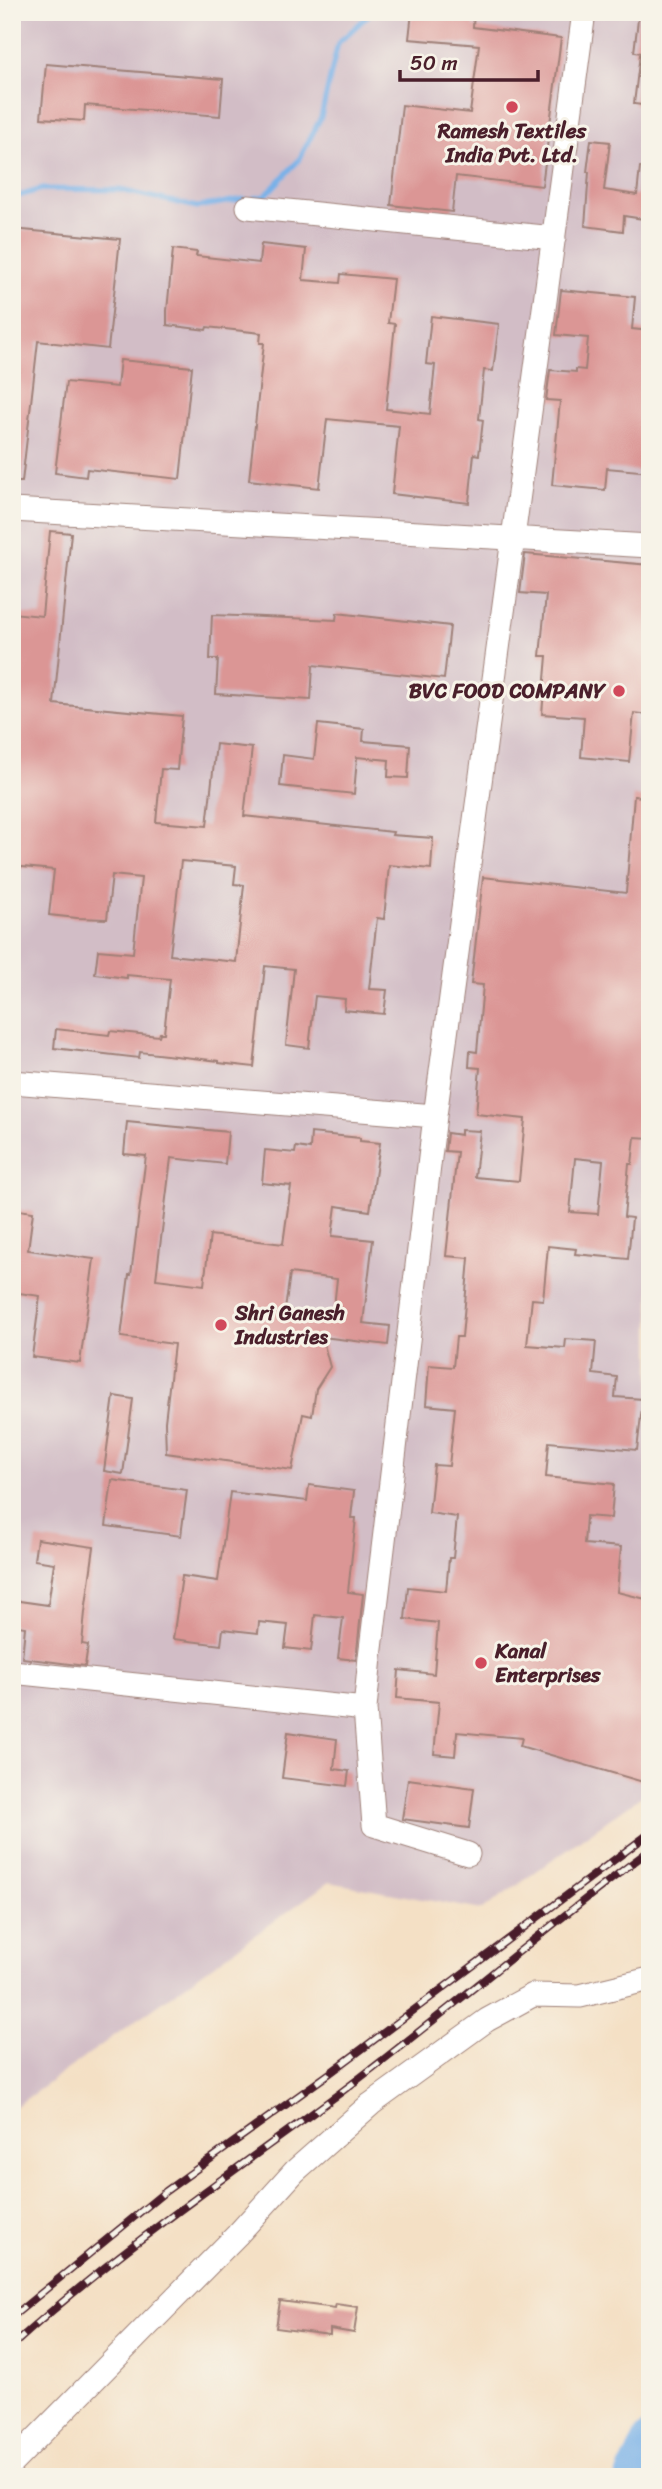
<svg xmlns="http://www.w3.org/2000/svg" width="662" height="2489" viewBox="0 0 662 2489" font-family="Sriracha,sans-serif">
  <rect width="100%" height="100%" fill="#f7f3e8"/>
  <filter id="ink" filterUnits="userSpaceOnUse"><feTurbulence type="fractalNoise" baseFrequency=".0143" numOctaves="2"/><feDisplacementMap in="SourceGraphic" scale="14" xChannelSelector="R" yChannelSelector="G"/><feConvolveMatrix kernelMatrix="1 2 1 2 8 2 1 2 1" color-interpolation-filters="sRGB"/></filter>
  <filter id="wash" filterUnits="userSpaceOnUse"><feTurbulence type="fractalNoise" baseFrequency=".00686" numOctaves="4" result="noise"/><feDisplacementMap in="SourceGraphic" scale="28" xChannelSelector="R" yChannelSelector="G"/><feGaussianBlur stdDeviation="1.57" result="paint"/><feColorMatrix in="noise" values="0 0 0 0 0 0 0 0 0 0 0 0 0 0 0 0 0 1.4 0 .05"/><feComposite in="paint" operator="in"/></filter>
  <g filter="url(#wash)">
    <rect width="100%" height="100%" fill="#f4e0c5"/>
    <!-- industrial -->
    <path fill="#d2bdc6" d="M 12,12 L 650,12 L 650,1790 L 482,1910 L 329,1882 L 12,2109 Z"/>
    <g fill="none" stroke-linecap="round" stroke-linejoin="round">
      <!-- stream -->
      <path stroke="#78b1e8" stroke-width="5" d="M 12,198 L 42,189 L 120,190 L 197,207 L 244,199
        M 254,198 L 265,196 L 299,160 L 321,117 L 338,43 L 372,12"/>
      <!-- river -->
      <path stroke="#78b1e8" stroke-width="33" d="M 632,2477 L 650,2439"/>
    </g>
    <g id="blocks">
      <!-- building -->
      <path fill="#db9695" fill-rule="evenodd" d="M 412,12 L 474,12 L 473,27 L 561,38 L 542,186 L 456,176 L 452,212 L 391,205 L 402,105 L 470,113 L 479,45 L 409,39 Z
        M 639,12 L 650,12 L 650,54 L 634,52 Z
        M 640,54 L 650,54 L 650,106 L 634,104 Z
        M 46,64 L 223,79 L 220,116 L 85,105 L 84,121 L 41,118 Z
        M 591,140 L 610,142 L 604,190 L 637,195 L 640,167 L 650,168 L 650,220 L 624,216 L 623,231 L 585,226 L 589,172 L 587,172 Z
        M 12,229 L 120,239 L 108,349 L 38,341 L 22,482 L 12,482 Z
        M 261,244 L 306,249 L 303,280 L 340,283 L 341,274 L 393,279 L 388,323 L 395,324 L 386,409 L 430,414 L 435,365 L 426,364 L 431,316 L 499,324 L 493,371 L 484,370 L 479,419 L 483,420 L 479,455 L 474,454 L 469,503 L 392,494 L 399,426 L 327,419 L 319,488 L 249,480 L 264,343 L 260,343 L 261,333 L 207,327 L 206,330 L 167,325 L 167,311 L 173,249 L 197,252 L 196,256 L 259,263 Z
        M 561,290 L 635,297 L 632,329 L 650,331 L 648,376 L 650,376 L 650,472 L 607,468 L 605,490 L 552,485 L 560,401 L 546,400 L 550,370 L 576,372 L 576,369 L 585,370 L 588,338 L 556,335 Z
        M 120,360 L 192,367 L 180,479 L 87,469 L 86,477 L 55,473 L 66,382 L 117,387 Z
        M 50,531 L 71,533 L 54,704 L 182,716 L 177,770 L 161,769 L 156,822 L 207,826 L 216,744 L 252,748 L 244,816 L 393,832 L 392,835 L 433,838 L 431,869 L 389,865 L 384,919 L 377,918 L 369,989 L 387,990 L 384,1014 L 344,1010 L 345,999 L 315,996 L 309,1048 L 286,1045 L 294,969 L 265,966 L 254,1067 L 219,1063 L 219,1061 L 140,1052 L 139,1058 L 54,1048 L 56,1029 L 109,1035 L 110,1031 L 159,1036 L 160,1033 L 164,1033 L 170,979 L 127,975 L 127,978 L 95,974 L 98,950 L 133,953 L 141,878 L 112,875 L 107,919 L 77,918 L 49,915 L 54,870 L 12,866 L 12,613 L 42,616 ZM 181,861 L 236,866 L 234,884 L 244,885 L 236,962 L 170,955 Z
        M 525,554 L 650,565 L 650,715 L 634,713 L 629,762 L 581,757 L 584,717 L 542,714 L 547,656 L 540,656 L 546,595 L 520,593 Z
        M 337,613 L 450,626 L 444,679 L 313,665 L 311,700 L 216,694 L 218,659 L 210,659 L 212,615 L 336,620 Z
        M 318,724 L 364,729 L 363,741 L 410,745 L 408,778 L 388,777 L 389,760 L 357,757 L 354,794 L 280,786 L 283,755 L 314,759 Z
        M 634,796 L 650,798 L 650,1138 L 635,1137 L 632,1164 L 629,1164 L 624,1217 L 632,1218 L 628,1259 L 575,1254 L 576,1249 L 548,1246 L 543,1300 L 532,1299 L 527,1345 L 565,1348 L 566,1339 L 596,1341 L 593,1374 L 617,1377 L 615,1397 L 643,1399 L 637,1450 L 549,1442 L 546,1477 L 614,1484 L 611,1518 L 586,1516 L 584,1544 L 621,1547 L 617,1592 L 650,1600 L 650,1776 L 643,1782 L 520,1746 L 522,1738 L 457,1732 L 455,1756 L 434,1754 L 439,1702 L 397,1698 L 399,1670 L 434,1674 L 438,1623 L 405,1619 L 408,1587 L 446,1591 L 449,1558 L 453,1558 L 457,1517 L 429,1513 L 434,1465 L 449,1466 L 455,1408 L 426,1405 L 429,1365 L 453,1367 L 456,1337 L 462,1337 L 468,1270 L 469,1258 L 446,1256 L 457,1152 L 445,1151 L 447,1133 L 461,1135 L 461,1130 L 480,1131 L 475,1177 L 519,1181 L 525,1119 L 476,1114 L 480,1068 L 469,1067 L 470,1051 L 477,1052 L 483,985 L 471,984 L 483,877 L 626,893 ZM 575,1158 L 603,1161 L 598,1214 L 570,1212 Z
        M 127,1122 L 228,1132 L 225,1164 L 171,1158 L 156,1279 L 204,1285 L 210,1235 L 283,1244 L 291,1186 L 262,1183 L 265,1150 L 295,1153 L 296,1147 L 310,1149 L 311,1133 L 360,1138 L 360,1141 L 380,1143 L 370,1211 L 336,1206 L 332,1236 L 373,1240 L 363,1323 L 390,1326 L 388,1345 L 322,1337 L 330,1367 L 316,1389 L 312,1416 L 303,1414 L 292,1470 L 166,1453 L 165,1422 L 174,1344 L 121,1337 L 129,1275 L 131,1275 L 146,1156 L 124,1154 ZM 290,1273 L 337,1279 L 333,1316 L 285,1310 Z
        M 12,1209 L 33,1212 L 28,1250 L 94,1259 L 80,1363 L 32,1357 L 40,1296 L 12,1292 Z
        M 114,1396 L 133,1399 L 123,1474 L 104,1471 Z
        M 112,1480 L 187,1490 L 181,1536 L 106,1526 Z
        M 309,1485 L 354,1491 L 351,1518 L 356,1518 L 348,1592 L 363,1594 L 356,1660 L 338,1658 L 343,1618 L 315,1615 L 311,1651 L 285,1648 L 288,1625 L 259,1622 L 258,1633 L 223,1629 L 221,1645 L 173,1639 L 182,1576 L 218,1581 L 230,1492 L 307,1501 Z
        M 37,1539 L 94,1547 L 85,1612 L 82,1644 L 88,1645 L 85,1666 L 22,1658 L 25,1627 L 12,1625 L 12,1600 L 48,1605 L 54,1563 L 34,1560 Z
        M 288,1732 L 337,1739 L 334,1769 L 349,1771 L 347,1786 L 282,1778 Z
        M 408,1779 L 474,1788 L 469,1828 L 402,1819 Z
        M 280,2301 L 335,2308 L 336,2304 L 358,2307 L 354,2333 L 330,2329 L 330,2335 L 276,2328 Z"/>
    </g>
  </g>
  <g filter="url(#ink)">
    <use href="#blocks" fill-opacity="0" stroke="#9f8078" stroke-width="2"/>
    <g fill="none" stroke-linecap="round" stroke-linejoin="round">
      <defs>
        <path id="street" d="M 248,207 L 554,238
          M 12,510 L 650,546
          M 12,1082 L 435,1116
          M 12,1672 L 365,1709
          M 468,1854 L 374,1825 L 365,1709 L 370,1657 L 435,1116 L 584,12
          M 12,2463 L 237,2235 L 295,2171 L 371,2104 L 487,2020 L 533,1995 L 580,1996 L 650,1979"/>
      </defs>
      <!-- street casing -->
      <use href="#street" stroke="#9f8078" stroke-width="25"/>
      <!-- street -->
      <use href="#street" stroke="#fff" stroke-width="23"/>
      <defs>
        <path id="rail" d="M 12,2317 L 166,2191 L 330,2073 L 650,1833
          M 12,2346 C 114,2253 229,2175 340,2093 C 445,2014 544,1928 650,1850"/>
      </defs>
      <!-- rail casing -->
      <use href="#rail" stroke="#4a1f2b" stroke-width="8"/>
      <!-- rail -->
      <use href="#rail" stroke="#f7f3e8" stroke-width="5" stroke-dasharray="16" stroke-linecap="butt"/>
    </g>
  </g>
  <!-- markers -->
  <g fill="#d1495b" stroke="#f7f3e8" stroke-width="2.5">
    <circle cx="512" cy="107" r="7"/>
    <circle cx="619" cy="691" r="7"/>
    <circle cx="221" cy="1325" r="7"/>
    <circle cx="481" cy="1663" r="7"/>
  </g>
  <g text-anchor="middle" stroke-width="6" stroke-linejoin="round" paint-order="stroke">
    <!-- poi labels -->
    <g font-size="21" font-weight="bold" fill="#4a1f2b" stroke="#f7f3e8" text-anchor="start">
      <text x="512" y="138" text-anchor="middle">Ramesh Textiles<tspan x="512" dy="24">India Pvt. Ltd.</tspan></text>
      <text x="605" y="698" text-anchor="end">BVC FOOD COMPANY</text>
      <text x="235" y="1320">Shri Ganesh<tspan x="235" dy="24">Industries</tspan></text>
      <text x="495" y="1658">Kanal<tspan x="495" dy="24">Enterprises</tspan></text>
    </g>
  </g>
  <!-- margin -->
  <rect width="662" height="2489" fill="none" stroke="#f7f3e8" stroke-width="42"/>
  <!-- scale -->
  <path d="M400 70v10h138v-10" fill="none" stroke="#4a1f2b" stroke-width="3.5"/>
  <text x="410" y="70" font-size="21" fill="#4a1f2b" stroke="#f7f3e8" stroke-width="5" paint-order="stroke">50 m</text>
</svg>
